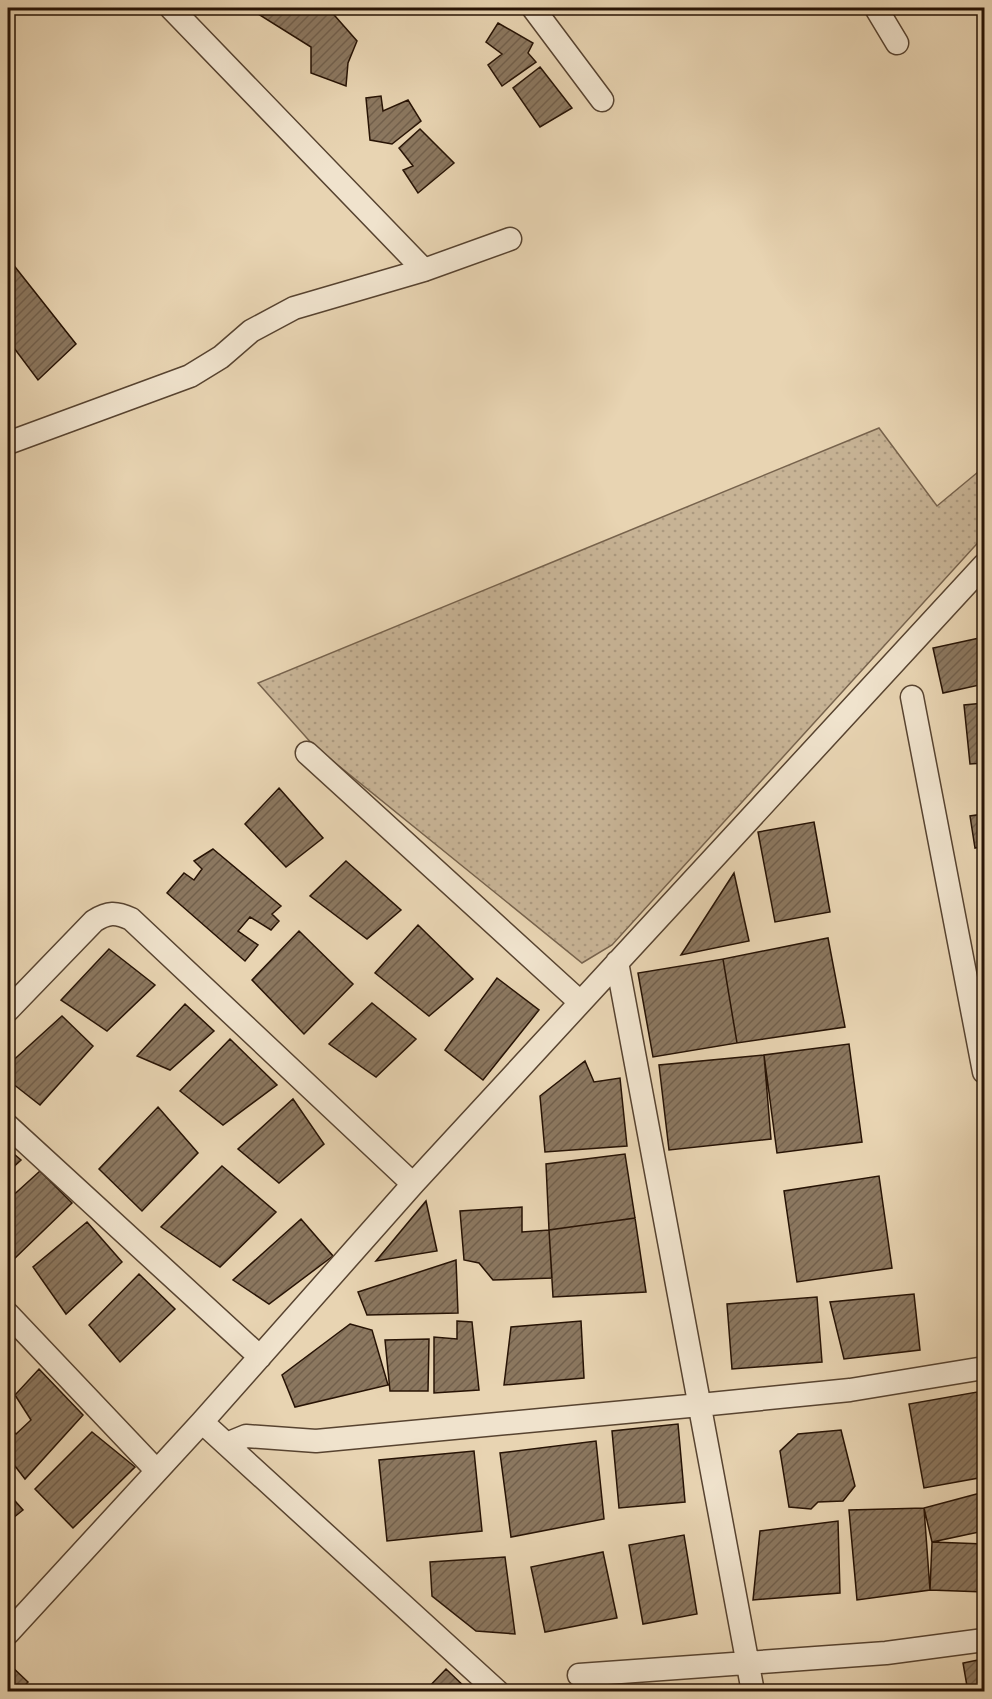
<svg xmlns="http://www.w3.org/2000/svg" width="992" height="1699" viewBox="0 0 992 1699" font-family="'Gentium Book Plus',serif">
  <defs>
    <pattern id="park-dots" width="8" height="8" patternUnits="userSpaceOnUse" patternTransform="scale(1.5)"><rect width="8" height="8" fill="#c7b395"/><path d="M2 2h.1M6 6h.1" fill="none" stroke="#ab997f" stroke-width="1.8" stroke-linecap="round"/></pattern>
    <pattern id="building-hatch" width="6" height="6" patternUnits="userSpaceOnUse" patternTransform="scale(1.5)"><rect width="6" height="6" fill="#8b775f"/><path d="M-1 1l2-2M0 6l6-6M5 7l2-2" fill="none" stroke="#72604c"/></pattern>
  </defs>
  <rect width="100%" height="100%" fill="#e8d4b2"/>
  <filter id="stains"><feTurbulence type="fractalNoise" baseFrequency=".00333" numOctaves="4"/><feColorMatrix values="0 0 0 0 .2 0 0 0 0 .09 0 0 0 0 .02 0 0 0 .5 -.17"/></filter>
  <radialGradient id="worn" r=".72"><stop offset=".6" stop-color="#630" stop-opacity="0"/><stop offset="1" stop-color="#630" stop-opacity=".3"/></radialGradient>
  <!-- park -->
  <path fill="url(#park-dots)" stroke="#77634d" stroke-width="1.5" d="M 879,428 L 937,506 L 984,467 L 984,536 L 612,945 L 582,963 L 313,745 L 258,683 Z"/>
  <!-- building -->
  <path fill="url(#building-hatch)" stroke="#271305" stroke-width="1.5" d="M 265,8 L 328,8 L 357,41 L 348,63 L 346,86 L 311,73 L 311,47 L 258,14 Z
    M 498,23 L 533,43 L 528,53 L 536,62 L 502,86 L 488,65 L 502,54 L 486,42 Z
    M 540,67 L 572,108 L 540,127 L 513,88 Z
    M 381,96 L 383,111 L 408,100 L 421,121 L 392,144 L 370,140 L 366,98 Z
    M 420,129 L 454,163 L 418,193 L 403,170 L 413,166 L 399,148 Z
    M 8,258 L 76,344 L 38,380 L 8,340 Z
    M 984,637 L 984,684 L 943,693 L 933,648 Z
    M 984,703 L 984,763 L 970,764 L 964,705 Z
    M 279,788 L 323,838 L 286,867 L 245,824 Z
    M 980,795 L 984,795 L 984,846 L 975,848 L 970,816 L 983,814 Z
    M 814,822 L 830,912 L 775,922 L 758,832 Z
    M 213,849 L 281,906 L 272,914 L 279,921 L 271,930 L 250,917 L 238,931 L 258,945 L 245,961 L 167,893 L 184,873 L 194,880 L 202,869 L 194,861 Z
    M 346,861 L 401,910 L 367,939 L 310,896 Z
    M 734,873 L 749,941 L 681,955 Z
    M 418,925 L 473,979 L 429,1016 L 375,973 Z
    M 299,931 L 353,984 L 304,1034 L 252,980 Z
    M 828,938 L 845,1027 L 737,1043 L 723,959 Z
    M 109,949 L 155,985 L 107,1031 L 61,1000 Z
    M 723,959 L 737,1043 L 653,1057 L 638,973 Z
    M 497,978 L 539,1010 L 483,1080 L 445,1050 Z
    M 372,1003 L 416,1039 L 376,1077 L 329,1044 Z
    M 185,1004 L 214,1031 L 170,1070 L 137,1056 Z
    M 62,1016 L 93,1046 L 40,1105 L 8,1080 L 8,1065 Z
    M 230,1039 L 277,1085 L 223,1125 L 180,1091 Z
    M 849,1044 L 862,1142 L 777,1153 L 764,1055 Z
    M 764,1055 L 771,1139 L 669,1150 L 659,1065 Z
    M 585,1061 L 594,1082 L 620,1078 L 627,1146 L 545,1152 L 540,1096 Z
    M 293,1099 L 324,1144 L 279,1183 L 238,1149 Z
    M 158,1107 L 198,1153 L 142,1211 L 99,1169 Z
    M 8,1149 L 21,1160 L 8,1172 Z
    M 625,1154 L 635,1218 L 549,1230 L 546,1164 Z
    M 222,1166 L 276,1212 L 220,1267 L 161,1227 Z
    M 40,1171 L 72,1203 L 13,1260 L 8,1250 L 8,1200 Z
    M 879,1176 L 892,1268 L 797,1282 L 784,1191 Z
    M 426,1201 L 437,1251 L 376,1261 Z
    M 522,1207 L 522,1232 L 549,1230 L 552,1278 L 493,1280 L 479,1263 L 464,1260 L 460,1211 Z
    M 635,1218 L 646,1292 L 553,1297 L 549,1230 Z
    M 301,1219 L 333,1256 L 269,1304 L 233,1280 Z
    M 87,1222 L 122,1262 L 66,1314 L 33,1267 Z
    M 456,1260 L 458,1313 L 367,1315 L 358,1292 Z
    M 139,1274 L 175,1309 L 120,1362 L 89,1325 Z
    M 914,1294 L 920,1350 L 844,1359 L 830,1302 Z
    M 817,1297 L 822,1362 L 732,1369 L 727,1304 Z
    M 457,1321 L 472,1322 L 479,1390 L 434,1393 L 434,1337 L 457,1339 Z
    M 581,1321 L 584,1378 L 504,1385 L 511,1327 Z
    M 350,1324 L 372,1330 L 388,1385 L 295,1407 L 282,1375 Z
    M 429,1339 L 428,1391 L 390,1391 L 385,1340 Z
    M 39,1369 L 83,1415 L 25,1479 L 8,1457 L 8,1427 L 16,1434 L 31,1420 L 15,1395 Z
    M 977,1392 L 984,1431 L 984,1477 L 924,1488 L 909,1404 Z
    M 678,1424 L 685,1502 L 619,1508 L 612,1431 Z
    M 841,1430 L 855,1486 L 843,1501 L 818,1502 L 811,1509 L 789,1507 L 780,1451 L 798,1434 Z
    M 92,1432 L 135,1467 L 73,1528 L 35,1489 Z
    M 596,1441 L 604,1519 L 511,1537 L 500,1453 Z
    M 474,1451 L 482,1531 L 387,1541 L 379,1460 Z
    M 984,1492 L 984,1531 L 932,1542 L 924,1508 Z
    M 8,1493 L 23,1510 L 8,1522 Z
    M 924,1508 L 930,1590 L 857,1600 L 849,1510 Z
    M 838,1521 L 840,1593 L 753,1600 L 760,1531 Z
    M 684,1535 L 697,1614 L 643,1624 L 629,1545 Z
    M 932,1542 L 984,1544 L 984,1592 L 930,1590 Z
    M 603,1552 L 617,1618 L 545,1632 L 531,1567 Z
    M 505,1557 L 515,1634 L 476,1631 L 432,1596 L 430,1562 Z
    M 983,1659 L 984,1692 L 968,1692 L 963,1663 Z
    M 8,1663 L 28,1682 L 19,1692 L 8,1692 Z
    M 446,1669 L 470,1692 L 424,1692 Z"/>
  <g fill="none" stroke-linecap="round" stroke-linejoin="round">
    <defs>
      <path id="street" d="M 171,8 L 424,270
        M 533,8 L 602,100
        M 876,8 L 897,43
        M 8,443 L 190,376 L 221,357 L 251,331 L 294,308 L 424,270 L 510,239
        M 912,697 L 984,1072
        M 307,753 L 580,1002
        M 617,962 L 753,1692
        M 8,1010 L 94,921 C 108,912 116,912 131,919 L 413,1184
        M 8,1126 L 260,1357
        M 8,1314 L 157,1471
        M 202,1422 L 498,1692
        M 229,1443 L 246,1436 L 316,1441 L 700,1405 L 850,1390 L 984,1368
        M 8,1633 L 202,1422 L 413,1184 L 984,565
        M 579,1675 L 886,1653 L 984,1640"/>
    </defs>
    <!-- street casing -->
    <use href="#street" stroke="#574330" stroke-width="25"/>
    <!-- street -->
    <use href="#street" stroke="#f0e3cd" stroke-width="22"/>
  </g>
  <!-- margin -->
  <rect width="992" height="1699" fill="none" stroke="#e8d4b2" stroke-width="30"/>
  <rect x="9" y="9" width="974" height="1681" fill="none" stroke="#271305" stroke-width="3"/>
  <rect x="15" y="15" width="962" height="1669" fill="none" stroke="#271305" stroke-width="1.5"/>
  <rect width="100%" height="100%" filter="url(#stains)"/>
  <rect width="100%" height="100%" fill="url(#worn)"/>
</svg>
